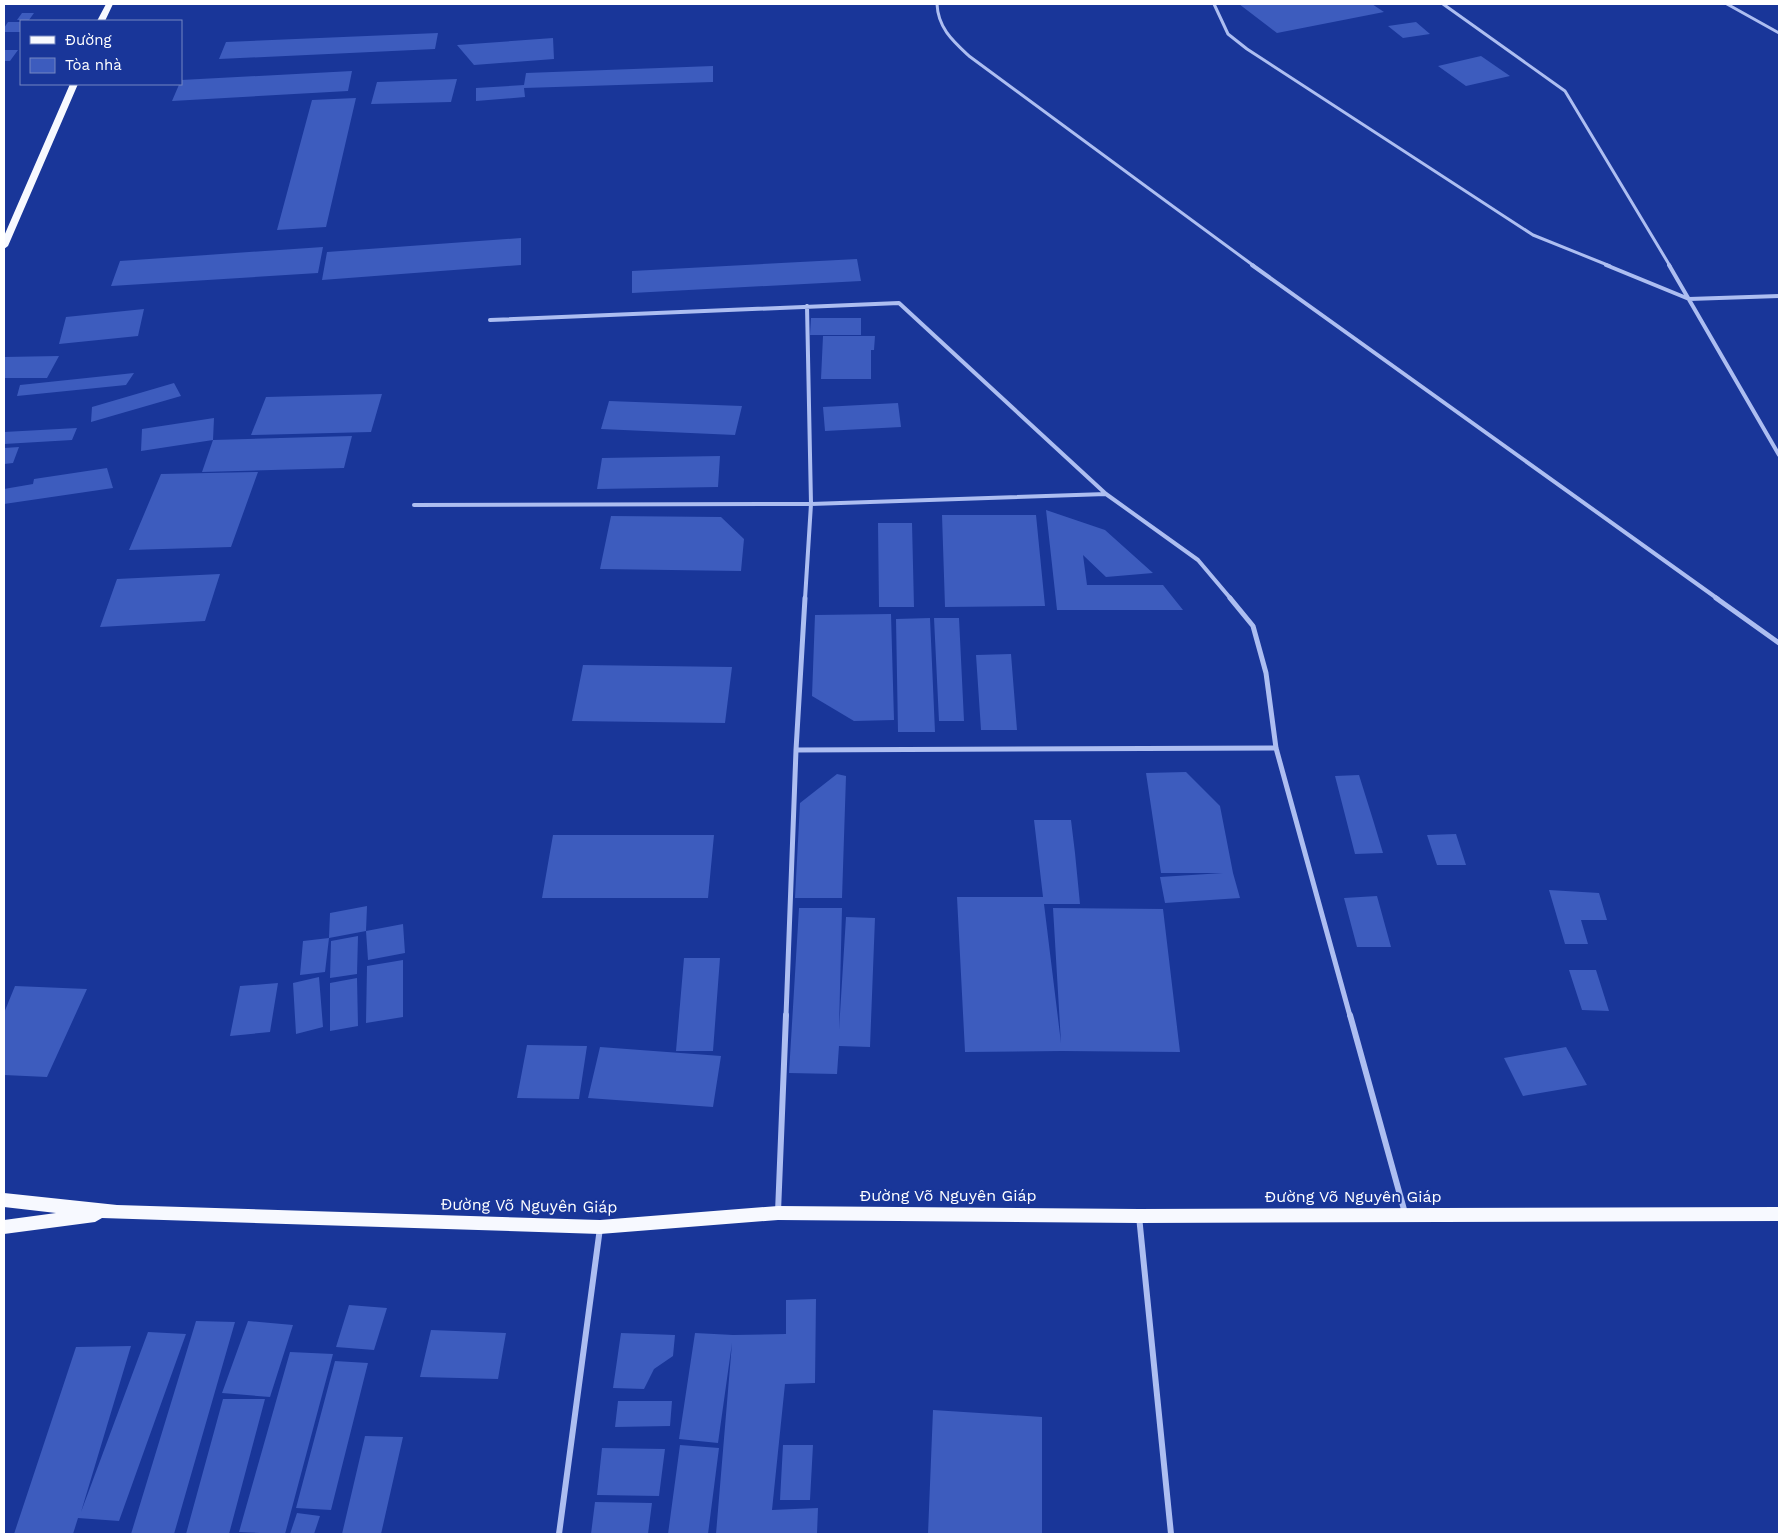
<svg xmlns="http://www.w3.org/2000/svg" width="1783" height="1538" viewBox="0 0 1783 1538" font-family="'Work Sans',sans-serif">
  <rect width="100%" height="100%" fill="#193699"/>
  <!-- building -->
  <path fill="#3d5cbe" d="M 1239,4 L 1372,4 L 1384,12 L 1277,33 Z
    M 22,13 L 34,13 L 29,20 L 17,20 Z
    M 8,22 L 21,22 L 21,32 L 4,32 L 4,28 Z
    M 1416,22 L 1430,34 L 1403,38 L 1388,26 Z
    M 438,33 L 435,49 L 219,59 L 226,42 Z
    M 553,38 L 554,59 L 474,65 L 457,45 Z
    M 4,50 L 18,50 L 10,61 L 4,61 Z
    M 1481,56 L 1510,76 L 1466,86 L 1438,66 Z
    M 713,66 L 713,82 L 524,88 L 525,97 L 476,101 L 476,88 L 524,85 L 526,73 Z
    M 352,71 L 348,91 L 172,101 L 181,80 Z
    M 457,79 L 451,102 L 371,104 L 377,82 Z
    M 356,98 L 326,227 L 277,230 L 312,100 Z
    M 521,238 L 521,265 L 322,280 L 327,252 Z
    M 323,247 L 318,273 L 111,286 L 120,261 Z
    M 857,259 L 861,281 L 632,293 L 632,271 Z
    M 144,309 L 138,336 L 59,344 L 66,317 Z
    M 811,318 L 861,318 L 861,335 L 810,335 Z
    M 823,336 L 875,336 L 874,350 L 871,350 L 871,379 L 821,379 Z
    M 59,356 L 47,378 L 4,378 L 4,357 Z
    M 134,373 L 126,385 L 17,396 L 20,385 Z
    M 174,383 L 181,396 L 91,422 L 92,407 Z
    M 382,394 L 371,432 L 251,435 L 266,397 Z
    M 609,401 L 742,406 L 735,435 L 601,429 Z
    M 898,403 L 901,427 L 825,431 L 823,407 Z
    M 214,418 L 213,440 L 141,451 L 142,429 Z
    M 77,428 L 72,440 L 4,444 L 4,432 Z
    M 352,436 L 344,468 L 202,472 L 213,440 Z
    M 19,447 L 13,463 L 4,464 L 4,448 Z
    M 720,456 L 718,487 L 597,489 L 602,458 Z
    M 107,468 L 113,488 L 4,504 L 4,489 L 33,484 L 34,479 Z
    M 258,472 L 231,547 L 129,550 L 161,474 Z
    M 1046,510 L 1105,530 L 1153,573 L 1106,577 L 1083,555 L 1087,585 L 1163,585 L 1183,610 L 1057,610 Z
    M 942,515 L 1036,515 L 1045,606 L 945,607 Z
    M 611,516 L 721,517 L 744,539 L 741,571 L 600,569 Z
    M 878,523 L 912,523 L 914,607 L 879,607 Z
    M 220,574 L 205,621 L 100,627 L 117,579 Z
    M 891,614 L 894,720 L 854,721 L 812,696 L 815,615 Z
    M 930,618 L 935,732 L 898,732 L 896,619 Z
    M 934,618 L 959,618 L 964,721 L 939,721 Z
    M 1011,654 L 1017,730 L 981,730 L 976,655 Z
    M 583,665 L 732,667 L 725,723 L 572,721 Z
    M 1186,772 L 1220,806 L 1233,873 L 1240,898 L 1165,903 L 1160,877 L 1223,873 L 1161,873 L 1146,773 Z
    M 837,774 L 846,776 L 842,898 L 795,898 L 800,803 Z
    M 1359,775 L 1374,823 L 1383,853 L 1355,854 L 1335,776 Z
    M 1034,820 L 1071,820 L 1075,853 L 1080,904 L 1044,904 L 1061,1043 L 1053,908 L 1163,909 L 1180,1052 L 1062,1051 L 965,1052 L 957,897 L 1043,897 Z
    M 1456,834 L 1466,865 L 1437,865 L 1427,835 Z
    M 553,835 L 714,835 L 708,898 L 542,898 Z
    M 1549,890 L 1599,893 L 1607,920 L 1581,920 L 1588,944 L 1565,944 Z
    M 1377,896 L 1391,947 L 1357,947 L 1344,898 Z
    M 367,906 L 366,931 L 329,938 L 325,972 L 300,975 L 303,941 L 329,938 L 330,913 Z
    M 799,908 L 842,908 L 839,1030 L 846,917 L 875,918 L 870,1047 L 839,1046 L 837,1074 L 789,1073 Z
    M 403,924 L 405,953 L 368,960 L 366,931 Z
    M 358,936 L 357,974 L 330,978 L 331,941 Z
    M 684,958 L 720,958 L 713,1051 L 676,1051 Z
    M 403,960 L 403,1017 L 366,1023 L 367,966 Z
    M 1569,970 L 1596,970 L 1609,1011 L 1582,1010 Z
    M 319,977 L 323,1027 L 296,1034 L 293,983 Z
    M 357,978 L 358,1026 L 330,1031 L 330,983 Z
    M 278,983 L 270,1032 L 230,1036 L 240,986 Z
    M 15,986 L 87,989 L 47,1077 L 4,1075 L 4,1013 Z
    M 527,1045 L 587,1046 L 579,1099 L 517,1098 Z
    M 600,1047 L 721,1056 L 713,1107 L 588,1098 Z
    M 1566,1047 L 1587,1085 L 1523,1096 L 1504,1058 Z
    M 816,1299 L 815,1383 L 785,1384 L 772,1510 L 818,1508 L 817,1534 L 716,1534 L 732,1343 L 718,1443 L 679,1439 L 695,1333 L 733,1335 L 786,1334 L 786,1300 Z
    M 349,1305 L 387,1308 L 374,1350 L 336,1347 Z
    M 196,1321 L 235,1322 L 174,1534 L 131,1534 Z
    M 248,1321 L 293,1325 L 270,1397 L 222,1393 Z
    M 431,1330 L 506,1333 L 498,1379 L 420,1377 Z
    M 148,1332 L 186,1334 L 119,1521 L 78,1518 L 73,1534 L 14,1534 L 76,1347 L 131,1346 L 81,1512 Z
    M 621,1333 L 675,1335 L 673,1356 L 654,1369 L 644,1389 L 613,1388 Z
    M 290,1352 L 333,1354 L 285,1534 L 239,1532 Z
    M 335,1361 L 368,1363 L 331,1510 L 296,1508 Z
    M 223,1399 L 265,1399 L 229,1534 L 186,1534 Z
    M 618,1401 L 672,1401 L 670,1426 L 615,1427 Z
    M 933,1410 L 1042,1417 L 1042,1534 L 928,1534 Z
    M 365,1436 L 403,1437 L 381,1534 L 342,1534 Z
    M 680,1445 L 719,1448 L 708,1534 L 668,1534 Z
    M 783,1445 L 813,1445 L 810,1500 L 780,1500 Z
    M 602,1448 L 665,1449 L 659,1496 L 597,1495 Z
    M 595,1502 L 652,1503 L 648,1534 L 591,1534 Z
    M 297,1513 L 320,1516 L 314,1534 L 290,1534 Z"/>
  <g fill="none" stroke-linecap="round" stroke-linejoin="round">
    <!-- minor-far3 -->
    <path stroke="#adbef1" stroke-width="3" d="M 937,4 C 938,28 953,41 969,56 L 1254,266
      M 1214,4 L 1228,34 L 1247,49 L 1533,235 L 1610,266
      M 1443,4 L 1565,91 L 1670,266
      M 1727,4 L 1779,33"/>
    <!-- minor-far2 -->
    <path stroke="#adbef1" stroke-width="4" d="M 1252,265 L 1718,599
      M 1606,265 L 1689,299 L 1779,296
      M 1669,265 L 1779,455
      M 490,320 L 899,303 L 1106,494 L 1198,560 L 1231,599
      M 414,505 L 811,504 L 1106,494
      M 805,599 L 811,504 L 807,306"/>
    <!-- minor-far1 -->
    <path stroke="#adbef1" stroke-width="5" d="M 1230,598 L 1253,626 L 1266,673 L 1276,748 L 1350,1016
      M 1716,598 L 1779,643
      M 796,750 L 1276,748
      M 786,1016 L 796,750 L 805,598"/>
    <!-- minor -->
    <path stroke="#adbef1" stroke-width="6" d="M 1350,1015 L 1405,1213
      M 778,1212 L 786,1015
      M 1139,1216 L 1171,1534
      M 559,1534 L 600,1228"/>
    <!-- primary -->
    <path fill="#f7f9ff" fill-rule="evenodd" d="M 106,4 L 113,4 L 105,21 L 97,21 Z
      M 70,84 L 78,84 L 8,246 L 4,249 L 4,236 Z
      M 4,1193 L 117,1205 L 600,1220 L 778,1206 L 1139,1209 L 1779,1207 L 1779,1221 L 1139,1223 L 778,1220 L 600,1234 L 102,1218 L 95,1222 L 4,1234 L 4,1220 L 56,1213 L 4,1207 Z"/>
  </g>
  <g text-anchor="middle" stroke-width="4" stroke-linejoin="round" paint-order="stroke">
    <!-- near-street labels -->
    <g font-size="16" fill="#fff" stroke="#193699">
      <text x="948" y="1201">Đường Võ Nguyên Giáp</text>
      <text x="1353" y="1202">Đường Võ Nguyên Giáp</text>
      <text transform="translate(529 1205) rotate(1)" y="6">Đường Võ Nguyên Giáp</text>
    </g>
  </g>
  <!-- border -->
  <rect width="1783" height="1538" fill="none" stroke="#ffffff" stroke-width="10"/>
  <!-- legend -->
  <rect x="20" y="20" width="162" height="65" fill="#193699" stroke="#7586c2"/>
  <rect x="30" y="36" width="25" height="8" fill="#f7f9ff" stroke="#7586c2"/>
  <text x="65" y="45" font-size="15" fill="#ffffff">Đường</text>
  <rect x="30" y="58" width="25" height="15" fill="#3d5cbe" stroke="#7586c2"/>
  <text x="65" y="70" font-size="15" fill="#ffffff">Tòa nhà</text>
</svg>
